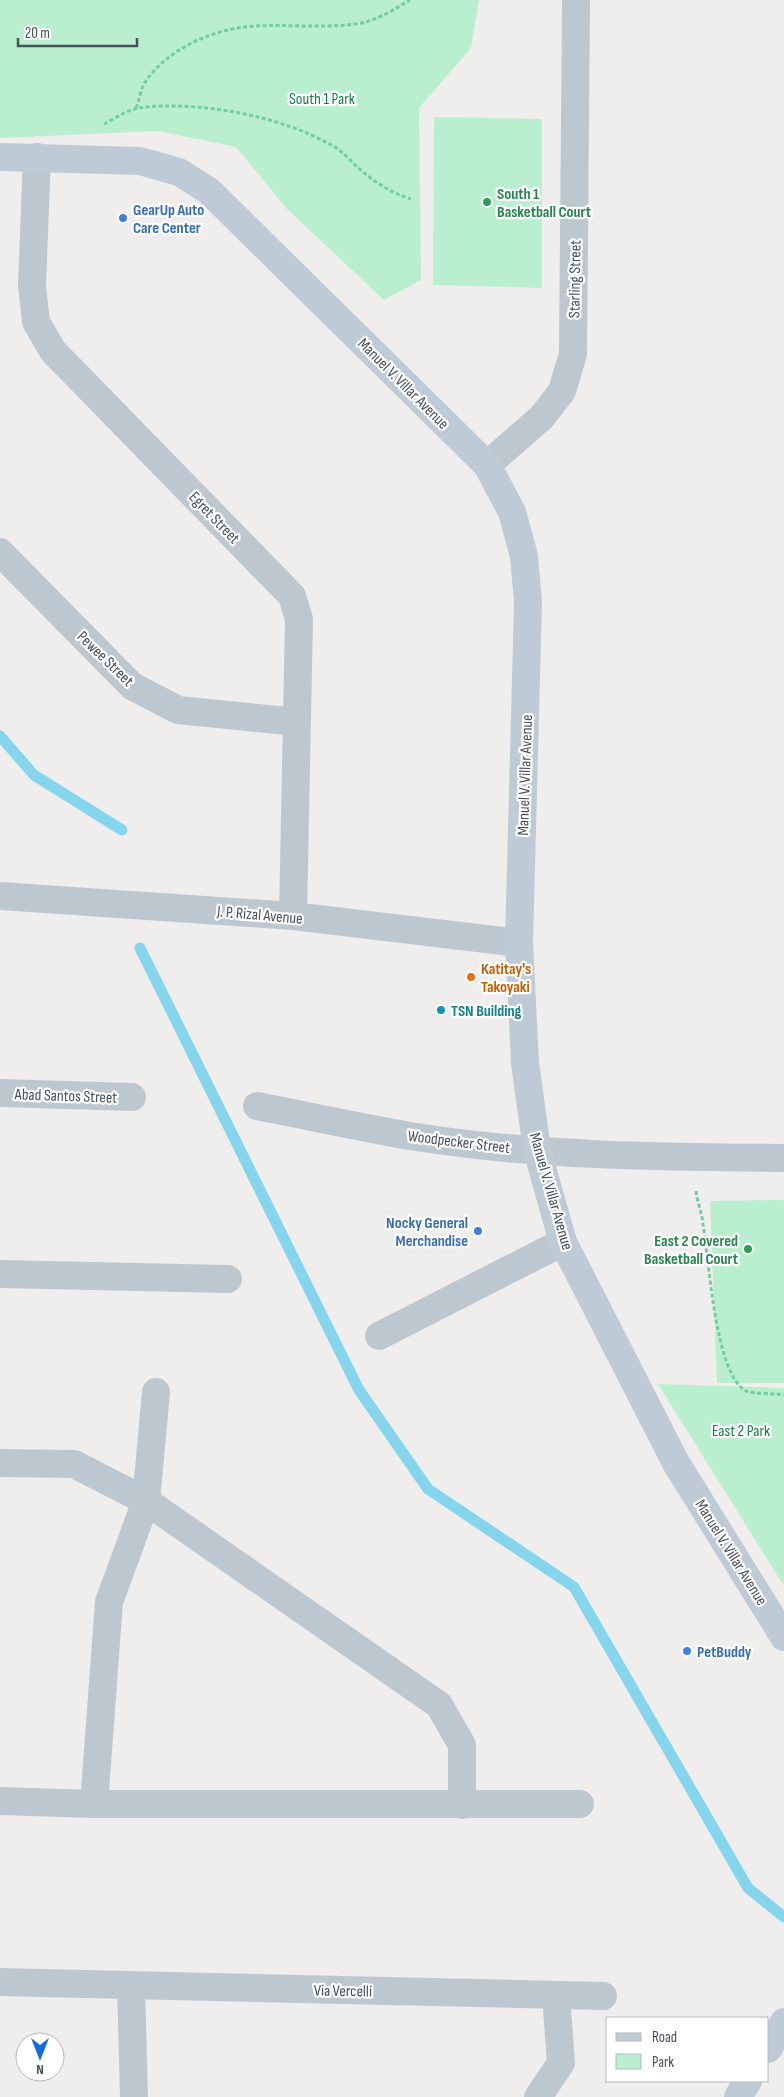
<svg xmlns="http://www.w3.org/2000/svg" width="784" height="2097" viewBox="0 0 784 2097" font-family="'Sofia Sans Condensed',sans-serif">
  <rect width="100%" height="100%" fill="#f0eded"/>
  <!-- park -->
  <path fill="#b9efcf" d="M 0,0 L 479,0 L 471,48 L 419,108 L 421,280 L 384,300 L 287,209 L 236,147 L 158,131 L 0,138 Z
    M 434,117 L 542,119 L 542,288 L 433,285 Z
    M 784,1200 L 784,1383 L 717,1383 L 710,1201 Z
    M 658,1384 L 784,1388 L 784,1586 Z"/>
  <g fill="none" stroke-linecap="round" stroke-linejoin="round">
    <!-- stream -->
    <path stroke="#85d6ed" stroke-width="11" d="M 0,736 L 34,775 L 122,830
      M 140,948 L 359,1390 L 428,1489 L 574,1587 L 748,1888 L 784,1917"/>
    <!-- path -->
    <path stroke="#70cea2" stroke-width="3" stroke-dasharray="4 2.5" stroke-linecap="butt" d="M 136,108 C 139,101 140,93 143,86 C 161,53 208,31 245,27 C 281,23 318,29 355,24 C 375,22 393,10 410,0
      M 104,124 C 114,119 127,110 138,108 C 197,100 282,116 333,146 C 342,151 349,159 356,166 C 373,181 389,192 411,199
      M 696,1191 C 697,1202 702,1213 703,1224 C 709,1259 715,1375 746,1391 C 752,1394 775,1393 784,1395"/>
    <!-- street -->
    <path stroke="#bdc7d0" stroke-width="28" d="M 37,157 L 32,286 L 36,322 L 53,351 L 292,596 L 299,619 L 293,916
      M 487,465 L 542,417 L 562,391 L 573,354 L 576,0
      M 0,552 L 132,686 L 178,710 L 297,722
      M 0,896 L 293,916 L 519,943
      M 0,1093 L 132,1097
      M 257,1106 C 308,1116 359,1127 410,1136 C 533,1156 659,1157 784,1158
      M 0,1274 L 228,1279
      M 379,1336 L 563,1242
      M 0,1463 L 74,1464 L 146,1501 L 439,1705 L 462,1745 L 462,1805
      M 0,1801 L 94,1804 L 580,1804
      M 94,1804 L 109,1602 L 146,1501 L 156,1392
      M 0,1982 L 603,1996
      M 131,1985 L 134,2097
      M 538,2097 L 561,2063 L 556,1995"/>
    <!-- secondary -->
    <path stroke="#bfcad7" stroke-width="28" d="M 0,157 L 140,161 L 179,172 L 209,191 L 487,465 L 512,512 L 524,556 L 528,602 L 519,943 L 525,1063 L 537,1150 L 563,1242 L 676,1463 L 784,1637
      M 768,2049 L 784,2022
      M 738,2097 L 748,2081"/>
  </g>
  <!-- markers -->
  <g fill="#2e9e5b" stroke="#fff" stroke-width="2">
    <circle cx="487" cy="202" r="5"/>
    <circle cx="748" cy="1249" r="5"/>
  </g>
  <g fill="#3f7fe0" stroke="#fff" stroke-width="2">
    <circle cx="123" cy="218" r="5"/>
    <circle cx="478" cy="1231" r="5"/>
    <circle cx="687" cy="1651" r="5"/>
  </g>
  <circle fill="#e8710a" stroke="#fff" stroke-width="2" cx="471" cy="977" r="5"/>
  <circle fill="#0f9aa8" stroke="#fff" stroke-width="2" cx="441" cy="1010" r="5"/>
  <g text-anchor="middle" stroke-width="4.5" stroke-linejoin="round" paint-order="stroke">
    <!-- park labels -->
    <g font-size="16" fill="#147d4b" stroke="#fff">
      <text x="322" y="104">South 1 Park</text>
      <text x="741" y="1436">East 2 Park</text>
    </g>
    <!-- leisure labels -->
    <g font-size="16" font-weight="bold" fill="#27864d" stroke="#fff" text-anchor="start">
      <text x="497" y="199">South 1<tspan x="497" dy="18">Basketball Court</tspan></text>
      <text x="738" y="1246" text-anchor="end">East 2 Covered<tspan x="738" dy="18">Basketball Court</tspan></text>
    </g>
    <!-- shop labels -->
    <g font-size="16" font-weight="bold" fill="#366cbe" stroke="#fff" text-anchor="start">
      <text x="133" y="215">GearUp Auto<tspan x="133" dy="18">Care Center</tspan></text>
      <text x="468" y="1228" text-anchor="end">Nocky General<tspan x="468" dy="18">Merchandise</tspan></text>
      <text x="697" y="1657">PetBuddy</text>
    </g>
    <!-- street labels -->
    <g font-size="16" fill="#45505b" stroke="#fff">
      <text transform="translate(574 279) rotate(-89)" y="6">Starling Street</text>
      <text transform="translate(404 383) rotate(45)" y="6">Manuel V. Villar Avenue</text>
      <text transform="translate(215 517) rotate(46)" y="6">Egret Street</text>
      <text transform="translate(106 658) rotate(44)" y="6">Pewee Street</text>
      <text transform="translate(524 775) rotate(-88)" y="6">Manuel V. Villar Avenue</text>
      <text transform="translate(260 914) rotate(5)" y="6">J. P. Rizal Avenue</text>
      <text transform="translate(66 1095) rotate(2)" y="6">Abad Santos Street</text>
      <text transform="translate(459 1141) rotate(7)" y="6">Woodpecker Street</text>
      <text transform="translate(552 1191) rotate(74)" y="6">Manuel V. Villar Avenue</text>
      <text transform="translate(732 1552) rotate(58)" y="6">Manuel V. Villar Avenue</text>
      <text transform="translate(343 1990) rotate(1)" y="6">Via Vercelli</text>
    </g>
    <!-- food labels -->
    <g font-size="16" font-weight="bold" fill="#c56008" stroke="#fff" text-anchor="start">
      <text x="481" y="974">Katitay's<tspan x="481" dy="18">Takoyaki</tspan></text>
    </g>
    <!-- culture labels -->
    <g font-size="16" font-weight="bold" fill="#0d838f" stroke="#fff" text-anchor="start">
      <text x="451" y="1016">TSN Building</text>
    </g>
  </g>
  <!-- legend -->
  <rect x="606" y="2017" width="162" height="65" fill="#ffffff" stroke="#b5b9bd"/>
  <rect x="616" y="2033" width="25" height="8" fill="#bfcad7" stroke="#b5b9bd"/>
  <text x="652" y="2042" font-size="15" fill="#45505b">Road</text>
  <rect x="616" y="2054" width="25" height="15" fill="#b9efcf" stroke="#b5b9bd"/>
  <text x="652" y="2067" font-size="15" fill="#45505b">Park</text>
  <!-- north arrow -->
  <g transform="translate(40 2057) rotate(180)"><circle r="24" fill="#ffffff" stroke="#b5b9bd"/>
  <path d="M0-4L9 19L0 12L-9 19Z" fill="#146ae2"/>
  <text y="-8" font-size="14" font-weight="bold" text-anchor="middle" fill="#45505b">N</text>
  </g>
  <!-- scale -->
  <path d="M18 38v8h119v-8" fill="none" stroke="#45505b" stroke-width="2.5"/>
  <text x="25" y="38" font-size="15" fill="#45505b" stroke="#ffffff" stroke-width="4" paint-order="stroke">20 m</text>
</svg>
